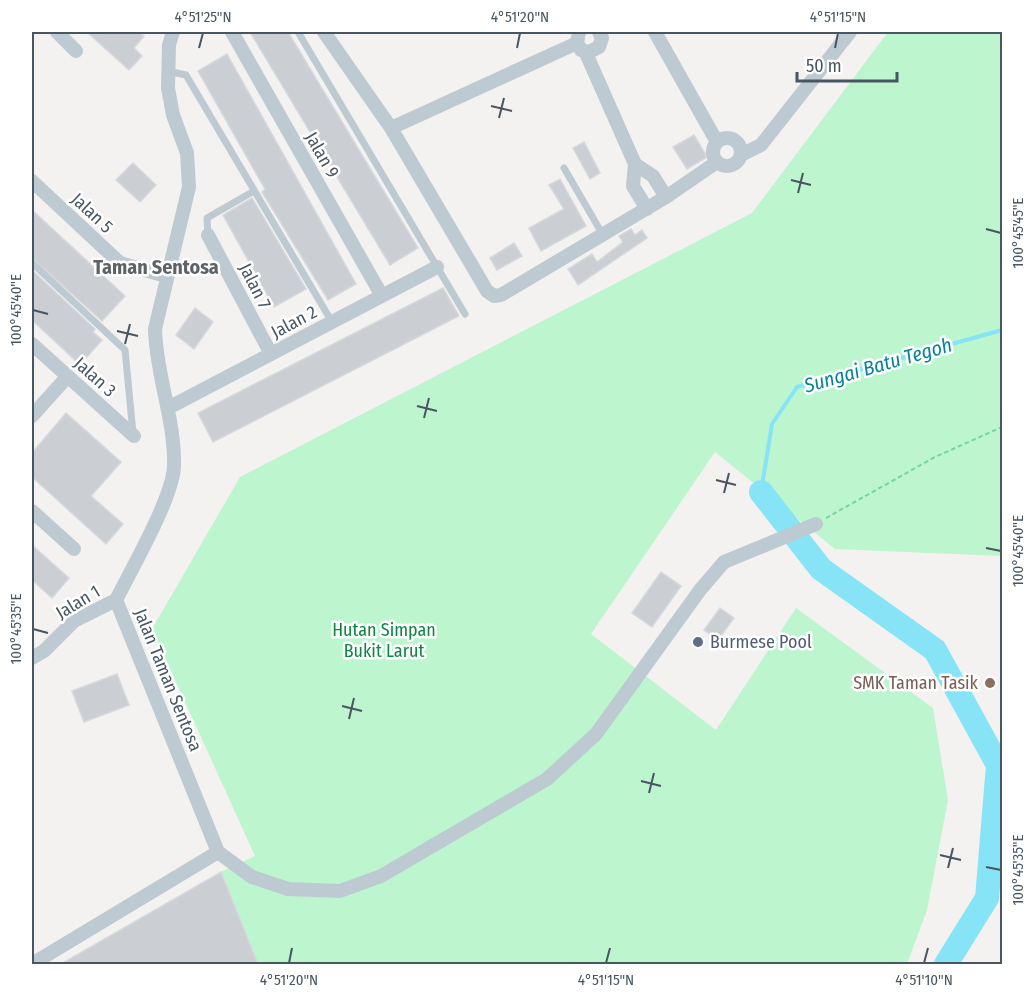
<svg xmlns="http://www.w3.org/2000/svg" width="1034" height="996" viewBox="0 0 1034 996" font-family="'Fira Sans Condensed',sans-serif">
  <rect width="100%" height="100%" fill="#f4f1f1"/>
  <!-- green -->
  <path fill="#bdf5cf" d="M 888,32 L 1002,32 L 1002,556 L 835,549 L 715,452 L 591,634 L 716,730 L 796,608 L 933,708 L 948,800 L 927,910 L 907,964 L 258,964 L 221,872 L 255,856 L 152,629 L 240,477 L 752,213 Z"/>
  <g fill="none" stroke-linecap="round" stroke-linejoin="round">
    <!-- stream -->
    <path stroke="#86e4f6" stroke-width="4" d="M 761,492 L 772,424 L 797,387 L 1002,330"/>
    <!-- river -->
    <path stroke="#86e4f6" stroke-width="24" d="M 761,492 L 821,569 L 935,650 L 998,765 L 987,898 L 946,964"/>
  </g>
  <!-- building -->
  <path fill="#cbcfd4" stroke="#d5d8dd" stroke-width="1.5" d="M 87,32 L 139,32 L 144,36 L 134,48 L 142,56 L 129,70 Z
    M 250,32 L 288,32 L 418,248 L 390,265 Z
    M 227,54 L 356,284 L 328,300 L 262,192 L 265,189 L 198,71 Z
    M 694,135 L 707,157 L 687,169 L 673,147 Z
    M 584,142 L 600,173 L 590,179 L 573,148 Z
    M 133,163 L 156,185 L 140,202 L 116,180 Z
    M 560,179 L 586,226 L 541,251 L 529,228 L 564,209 L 549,185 Z
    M 252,198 L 306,289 L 274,307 L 223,215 Z
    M 32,210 L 125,296 L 102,321 L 32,258 Z
    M 631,229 L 635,235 L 642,230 L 647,238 L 578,285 L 568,269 L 592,254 L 597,262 L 623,242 L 619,236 Z
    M 514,243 L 522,256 L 497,270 L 490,258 Z
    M 32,270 L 95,329 L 93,332 L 102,340 L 80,365 L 32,320 Z
    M 443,288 L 459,316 L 213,442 L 198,413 Z
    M 195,308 L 213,322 L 194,349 L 176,335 Z
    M 66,413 L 121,462 L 91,496 L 123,524 L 106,544 L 32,477 L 32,453 Z
    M 32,545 L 69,578 L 52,598 L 32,580 Z
    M 661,572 L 681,586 L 652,627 L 632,613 Z
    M 720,608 L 734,618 L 718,640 L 704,630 Z
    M 117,674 L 129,705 L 84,722 L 72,691 Z
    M 221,872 L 258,964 L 61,964 Z"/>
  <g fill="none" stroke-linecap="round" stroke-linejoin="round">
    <!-- path -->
    <path stroke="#71d79f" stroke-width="2" stroke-dasharray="4.5 3" stroke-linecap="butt" d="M 826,518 L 935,457 L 1002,427"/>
    <!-- service -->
    <path stroke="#becad2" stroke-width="7" d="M 298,32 L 465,314
      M 167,71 L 186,75 L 332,322
      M 564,168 L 603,235
      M 208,235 L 207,218 L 254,191
      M 32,263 L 125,350 L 133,433"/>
    <!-- minor -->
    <path stroke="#becad2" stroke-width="14" d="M 57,32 L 76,51
      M 173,32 L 169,45 L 168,88 L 173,115 L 187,153 L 189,187 L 155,329 C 156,375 175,419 174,465 C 174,496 131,570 116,600 L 218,852
      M 232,32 L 382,296
      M 324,32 L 391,128 L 487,291 L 494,296 L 501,295 L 666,197 L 717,162
      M 579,32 L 577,43 L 581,50 L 589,52 L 599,47 L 602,38 L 599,32
      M 655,32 L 717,142
      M 585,51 L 635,164 L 633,186 L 647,209
      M 391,128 L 577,43
      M713 152a14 14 0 1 1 28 0a14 14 0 1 1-28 0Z
      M 741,155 L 761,145 L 850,32
      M 635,164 L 653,176 L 666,197
      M 32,181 L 120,263 L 166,276
      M 208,235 L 271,354
      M 32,344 L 134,436
      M 168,408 L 437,267
      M 32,416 L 67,377
      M 32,511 L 74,549
      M 32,658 L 44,651 L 74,621 L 116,600
      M 218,852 L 252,877 L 288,889 L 340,891 L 381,876 L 547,779 L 596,734 L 700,590 L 724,562 L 816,524
      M 32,964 L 218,852"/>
  </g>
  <!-- ticks -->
  <path fill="none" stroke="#475661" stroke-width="2" d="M 199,48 L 203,33M 517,48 L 520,33M 835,48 L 838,33M 491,106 L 512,111M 499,118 L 504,98M 791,180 L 811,185M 798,193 L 803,173M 986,229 L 1001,233M 33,310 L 48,314M 117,331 L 138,336M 125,344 L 130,324M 417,406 L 437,411M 424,418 L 429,398M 716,480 L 736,485M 724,493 L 729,473M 986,548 L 1001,551M 33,629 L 48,633M 342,706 L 362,711M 349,719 L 354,698M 641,781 L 661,786M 649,793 L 654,773M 940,855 L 961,860M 986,867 L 1001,870M 948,868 L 953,848M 289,963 L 292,948M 606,963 L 610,948M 924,963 L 928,948"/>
  <!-- markers -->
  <circle fill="#5c6f8a" stroke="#fff" stroke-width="2" cx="698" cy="642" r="6"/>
  <circle fill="#8d6e63" stroke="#fff" stroke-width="2" cx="990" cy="683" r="6"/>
  <g text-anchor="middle" stroke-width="5" stroke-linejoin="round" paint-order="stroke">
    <!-- street labels -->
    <g font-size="18" fill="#475661" stroke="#fff">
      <text transform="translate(322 155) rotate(60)" y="6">Jalan 9</text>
      <text transform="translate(92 213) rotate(43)" y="6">Jalan 5</text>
      <text transform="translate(255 286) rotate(63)" y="6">Jalan 7</text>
      <text transform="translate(294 322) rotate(-28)" y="6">Jalan 2</text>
      <text transform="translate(95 377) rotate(42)" y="6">Jalan 3</text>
      <text transform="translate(78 602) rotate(-31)" y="6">Jalan 1</text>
      <text transform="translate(168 680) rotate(68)" y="6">Jalan Taman Sentosa</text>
    </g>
    <!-- park labels -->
    <g font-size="18" fill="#0d8743" stroke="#fff">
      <text x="384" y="636">Hutan Simpan<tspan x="384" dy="21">Bukit Larut</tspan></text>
    </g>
    <!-- service labels -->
    <g font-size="18" fill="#4e5e75" stroke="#fff" text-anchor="start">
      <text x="710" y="648">Burmese Pool</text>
    </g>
    <!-- education labels -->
    <g font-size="18" fill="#785e54" stroke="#fff" text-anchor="end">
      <text x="978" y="689">SMK Taman Tasik</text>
    </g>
    <!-- neighbourhood labels -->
    <g font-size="20" font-weight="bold" fill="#5d6267" stroke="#fff">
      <text x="156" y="274">Taman Sentosa</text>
    </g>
    <!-- water labels -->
    <g font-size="20" font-style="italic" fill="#038299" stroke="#fff">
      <text transform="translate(878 365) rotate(-16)" y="7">Sungai Batu Tegoh</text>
    </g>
  </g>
  <!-- border -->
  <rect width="1034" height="996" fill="none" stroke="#ffffff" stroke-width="66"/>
  <!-- scale -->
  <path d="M797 72v9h100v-9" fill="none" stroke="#475661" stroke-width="3"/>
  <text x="806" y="72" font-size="18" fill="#475661" stroke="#ffffff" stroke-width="4.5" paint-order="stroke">50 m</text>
  <rect x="33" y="33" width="968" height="930" fill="none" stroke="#475661" stroke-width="2"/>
  <g font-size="15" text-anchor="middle" fill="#475661">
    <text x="203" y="22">4°51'25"N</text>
    <text x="520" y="22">4°51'20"N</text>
    <text x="838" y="22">4°51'15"N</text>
    <text transform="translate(1018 233) rotate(-90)" y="5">100°45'45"E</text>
    <text transform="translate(16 310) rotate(-90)" y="5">100°45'40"E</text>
    <text transform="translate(1018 551) rotate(-90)" y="5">100°45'40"E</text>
    <text transform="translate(16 629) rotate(-90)" y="5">100°45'35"E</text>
    <text transform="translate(1018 870) rotate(-90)" y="5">100°45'35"E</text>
    <text x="289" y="985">4°51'20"N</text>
    <text x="606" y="985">4°51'15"N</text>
    <text x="924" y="985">4°51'10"N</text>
  </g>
</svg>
